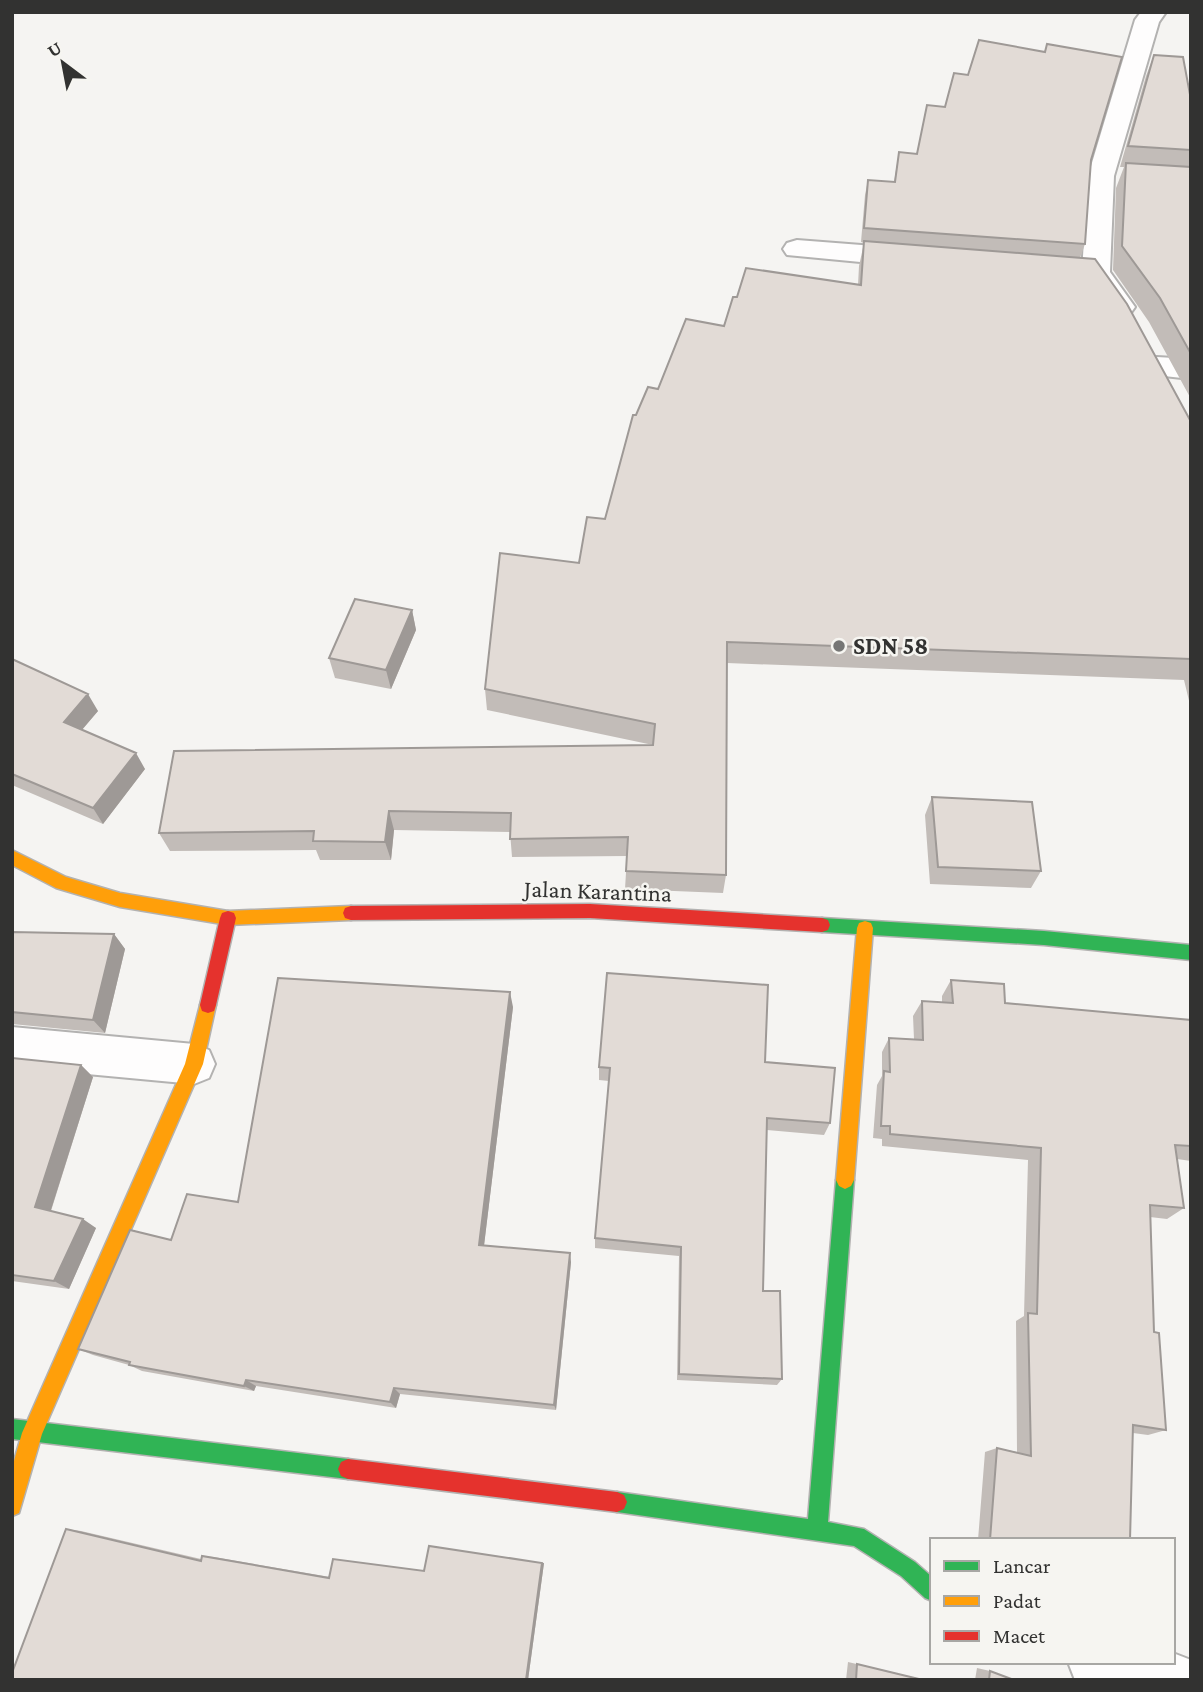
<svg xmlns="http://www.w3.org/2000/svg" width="1203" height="1692" viewBox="0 0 1203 1692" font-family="'Crimson Pro',serif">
  <rect width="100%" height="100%" fill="#f5f4f2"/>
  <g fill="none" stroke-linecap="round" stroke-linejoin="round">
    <defs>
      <path id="street" d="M 1141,12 L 1166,12 L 1159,22 L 1114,176 L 1110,272 L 1135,307 L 1130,314 L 1120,317 L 1110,314 L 1082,272 L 1088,176 L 1135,20 Z
        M 797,240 L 913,249 L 923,252 L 927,258 L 923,264 L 913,267 L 787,255 L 783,249 L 787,243 Z
        M 1157,357 L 1191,359 L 1191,379 L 1146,374 L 1142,367 L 1146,360 Z
        M 12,1027 L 194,1044 L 209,1050 L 215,1064 L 209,1078 L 194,1084 L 12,1067 Z
        M 1173,1653 L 1191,1660 L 1191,1680 L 1075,1680 L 1068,1662 L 1173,1662 Z"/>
      <path id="fast" d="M 822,918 L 1044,931 L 1191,945 L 1191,960 L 1044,945 L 822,932 L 816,930 L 814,925 L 816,920 Z
        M 845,1171 L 851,1174 L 854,1180 L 828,1522 L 864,1529 L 915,1562 L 932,1577 L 932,1601 L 925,1598 L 901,1576 L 854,1546 L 617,1512 L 610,1509 L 607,1502 L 610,1495 L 617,1492 L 808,1519 L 836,1180 L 839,1174 Z
        M 12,1419 L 348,1459 L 355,1462 L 358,1469 L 355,1476 L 348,1479 L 12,1439 Z"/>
      <path id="slow" d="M 12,850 L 66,877 L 120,893 L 228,911 L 351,906 L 357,908 L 359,913 L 357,918 L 351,920 L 228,925 L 120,907 L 56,888 L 12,865 Z
        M 865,921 L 871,923 L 873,928 L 854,1180 L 851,1186 L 845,1189 L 839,1186 L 836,1180 L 857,928 L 859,923 Z
        M 208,997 L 214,999 L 216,1005 L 203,1064 L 42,1434 L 19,1513 L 12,1516 L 12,1468 L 22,1433 L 185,1064 L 200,1005 L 202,999 Z"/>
      <path id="jam" d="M 590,904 L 822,918 L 828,920 L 830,925 L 828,930 L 822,932 L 590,918 L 351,920 L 345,918 L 343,913 L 345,908 L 351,906 Z
        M 228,911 L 234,913 L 236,918 L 216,1005 L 214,1011 L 208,1013 L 202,1011 L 200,1005 L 220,918 L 222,913 Z
        M 348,1459 L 617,1492 L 624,1495 L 627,1502 L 624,1509 L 617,1512 L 348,1479 L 341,1476 L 338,1469 L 341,1462 Z"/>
    </defs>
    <!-- street casing -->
    <use href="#street" stroke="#b3b2b1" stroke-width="4"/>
    <!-- fast casing -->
    <use href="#fast" stroke="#b3b2b1" stroke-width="3"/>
    <!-- slow casing -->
    <use href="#slow" stroke="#b3b2b1" stroke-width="3"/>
    <!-- jam casing -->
    <use href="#jam" stroke="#b3b2b1" stroke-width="3"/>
    <!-- street -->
    <use href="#street" fill="#fefdfd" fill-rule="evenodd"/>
    <!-- fast -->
    <use href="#fast" fill="#30b455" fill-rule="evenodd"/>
    <!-- slow -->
    <use href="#slow" fill="#ff9f0a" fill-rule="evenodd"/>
    <!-- jam -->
    <use href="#jam" fill="#e5322d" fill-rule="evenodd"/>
  </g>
  <!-- wall -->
  <path fill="#c2bcb8" d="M 1154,55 L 1191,100 L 1191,399 L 1149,322 L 1113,270 L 1116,188 L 1124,167 L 1120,167 L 1146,76 Z
    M 899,152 L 916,154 L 1091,160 L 1085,244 L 1080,258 L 1191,420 L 1191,709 L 1184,680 L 727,663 L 726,875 L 723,893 L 625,889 L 627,856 L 512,857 L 510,832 L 394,830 L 391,860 L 320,860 L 316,850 L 170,851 L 159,833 L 653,745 L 487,710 L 485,689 L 579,563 L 605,519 L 636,415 L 658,389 L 724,326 L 737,297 L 858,285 L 859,266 L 864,243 L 861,242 L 865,195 L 868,180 L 894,182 Z
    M 412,610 L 416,630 L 391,689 L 335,678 L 329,658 Z
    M 12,659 L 98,711 L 82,730 L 145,769 L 103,824 L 12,785 Z
    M 932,797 L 1041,871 L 1031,888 L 930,884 L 925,815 Z
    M 12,932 L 114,934 L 125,949 L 105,1033 L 12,1024 Z
    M 951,980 L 1005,1003 L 1191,1020 L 1191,1161 L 1177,1159 L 1184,1208 L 1167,1219 L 1150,1217 L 1154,1332 L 1166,1430 L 1148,1435 L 1133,1433 L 1130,1540 L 978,1540 L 985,1452 L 997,1448 L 1017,1452 L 1016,1321 L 1024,1316 L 1028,1160 L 882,1146 L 882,1139 L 873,1138 L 877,1085 L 882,1076 L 882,1052 L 889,1038 L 914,1039 L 913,1016 L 922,1001 L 942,1002 L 942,996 Z
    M 513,1007 L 484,1245 L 571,1262 L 556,1410 L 400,1394 L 396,1408 L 256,1386 L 254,1391 L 142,1371 L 129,1365 L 93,1355 L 78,1349 L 238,1202 Z
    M 12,1058 L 81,1065 L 93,1077 L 51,1211 L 96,1228 L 69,1289 L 12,1281 Z
    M 765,1062 L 830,1123 L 824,1135 L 767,1130 L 763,1291 L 782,1379 L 777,1385 L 677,1380 L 679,1256 L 595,1248 L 595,1238 L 609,1081 L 599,1080 L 599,1067 Z
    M 66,1529 L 81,1531 L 201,1559 L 202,1556 L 214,1557 L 330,1577 L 542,1563 L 544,1563 L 528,1680 L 12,1680 Z
    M 848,1662 L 925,1680 L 846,1680 Z
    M 977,1668 L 990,1671 L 1014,1680 L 975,1680 Z"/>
  <!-- shaded-wall -->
  <path fill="#9e9996" d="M 412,610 L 416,630 L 391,689 L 386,670 Z
    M 88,694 L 98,711 L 74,739 L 64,722 Z
    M 136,753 L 145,769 L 103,824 L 93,808 Z
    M 389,811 L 394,830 L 391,860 L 385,842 Z
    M 114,934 L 125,949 L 105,1033 L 93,1020 Z
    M 510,992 L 513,1007 L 483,1254 L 479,1245 Z
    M 81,1065 L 93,1077 L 49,1216 L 35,1207 Z
    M 83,1219 L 96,1228 L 69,1289 L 54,1281 Z
    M 570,1253 L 571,1262 L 556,1410 L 554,1405 Z
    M 246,1380 L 256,1386 L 254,1391 L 244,1386 Z
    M 394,1388 L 400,1394 L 396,1408 L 390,1402 Z
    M 542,1563 L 544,1563 L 528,1680 L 526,1680 Z"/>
  <!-- building -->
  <path fill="#e2dbd6" stroke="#9e9996" stroke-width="2" d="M 979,40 L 1045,52 L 1047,44 L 1122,57 L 1091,160 L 1085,244 L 864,228 L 868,180 L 895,182 L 899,152 L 917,154 L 927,105 L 945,107 L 954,73 L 968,75 Z
    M 1154,55 L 1183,57 L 1191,100 L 1191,150 L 1128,146 Z
    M 1126,163 L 1191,167 L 1191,354 L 1160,298 L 1122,246 Z
    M 864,241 L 1095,259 L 1127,304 L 1190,420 L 1191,420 L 1191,659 L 727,642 L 726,875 L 626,871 L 628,837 L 510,839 L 511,813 L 389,811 L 385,842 L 313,841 L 314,831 L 159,833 L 174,751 L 653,745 L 655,724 L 485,689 L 500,553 L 579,563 L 587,517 L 605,519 L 633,415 L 636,415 L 648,387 L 658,389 L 686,319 L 724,326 L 733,297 L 737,297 L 746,268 L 861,285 Z
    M 355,599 L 412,610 L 386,670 L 329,658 Z
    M 12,659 L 88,694 L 64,722 L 136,753 L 93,808 L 12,774 Z
    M 932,797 L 1032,802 L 1041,871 L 938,867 Z
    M 12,932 L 114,934 L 93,1020 L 12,1012 Z
    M 607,973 L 768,985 L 765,1062 L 835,1068 L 830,1123 L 767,1118 L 763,1291 L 780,1291 L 782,1379 L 679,1374 L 681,1247 L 595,1238 L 610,1068 L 599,1067 Z
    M 278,978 L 510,992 L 479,1245 L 570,1253 L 554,1405 L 394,1388 L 390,1402 L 246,1380 L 244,1386 L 129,1365 L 130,1362 L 78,1349 L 130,1230 L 171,1240 L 187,1194 L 238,1202 Z
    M 951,980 L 1004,984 L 1005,1003 L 1191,1020 L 1191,1146 L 1175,1145 L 1184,1208 L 1150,1205 L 1154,1332 L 1159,1333 L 1166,1430 L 1133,1425 L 1130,1540 L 990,1540 L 997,1448 L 1031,1456 L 1028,1313 L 1037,1314 L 1041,1148 L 890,1134 L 890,1126 L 881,1126 L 884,1071 L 890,1072 L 889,1038 L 923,1040 L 922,1001 L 953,1003 Z
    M 12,1058 L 81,1065 L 35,1207 L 83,1219 L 54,1281 L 12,1275 Z
    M 66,1529 L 201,1561 L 202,1556 L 329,1578 L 333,1559 L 424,1571 L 429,1546 L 542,1563 L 526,1680 L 12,1680 L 12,1673 Z
    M 857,1664 L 923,1680 L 856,1680 Z
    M 990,1671 L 1014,1680 L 989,1680 Z"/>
  <!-- markers -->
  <circle fill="#767675" stroke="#f6f5f1" stroke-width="2.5" cx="839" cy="646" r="7"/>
  <g text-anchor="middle" stroke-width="5" stroke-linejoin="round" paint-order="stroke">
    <!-- poi labels -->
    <g font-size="24" font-weight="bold" fill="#323231" stroke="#f6f5f1" text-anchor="start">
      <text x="853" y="654">SDN 58</text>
    </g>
    <!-- street labels -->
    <g font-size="24" fill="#323231" stroke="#f6f5f1">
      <text transform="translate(598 891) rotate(2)" y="8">Jalan Karantina</text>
    </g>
  </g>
  <!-- border -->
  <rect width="1203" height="1692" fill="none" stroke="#323231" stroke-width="28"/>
  <!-- legend -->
  <rect x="930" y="1538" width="245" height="126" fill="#f6f5f1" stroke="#a8a7a4" stroke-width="2"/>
  <rect x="944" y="1561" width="35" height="10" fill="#30b455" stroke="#a8a7a4" stroke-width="2"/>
  <text x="993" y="1573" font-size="21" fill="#323231">Lancar</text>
  <rect x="944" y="1596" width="35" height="10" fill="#ff9f0a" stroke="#a8a7a4" stroke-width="2"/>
  <text x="993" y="1608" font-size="21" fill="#323231">Padat</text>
  <rect x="944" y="1631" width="35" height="10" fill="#e5322d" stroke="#a8a7a4" stroke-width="2"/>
  <text x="993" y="1643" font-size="21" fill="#323231">Macet</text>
  <!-- north arrow -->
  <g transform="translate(63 63) rotate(328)" stroke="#f6f5f1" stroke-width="5" paint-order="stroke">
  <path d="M0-5L12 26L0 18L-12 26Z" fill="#323231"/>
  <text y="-10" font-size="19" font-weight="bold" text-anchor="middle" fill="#323231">U</text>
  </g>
</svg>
